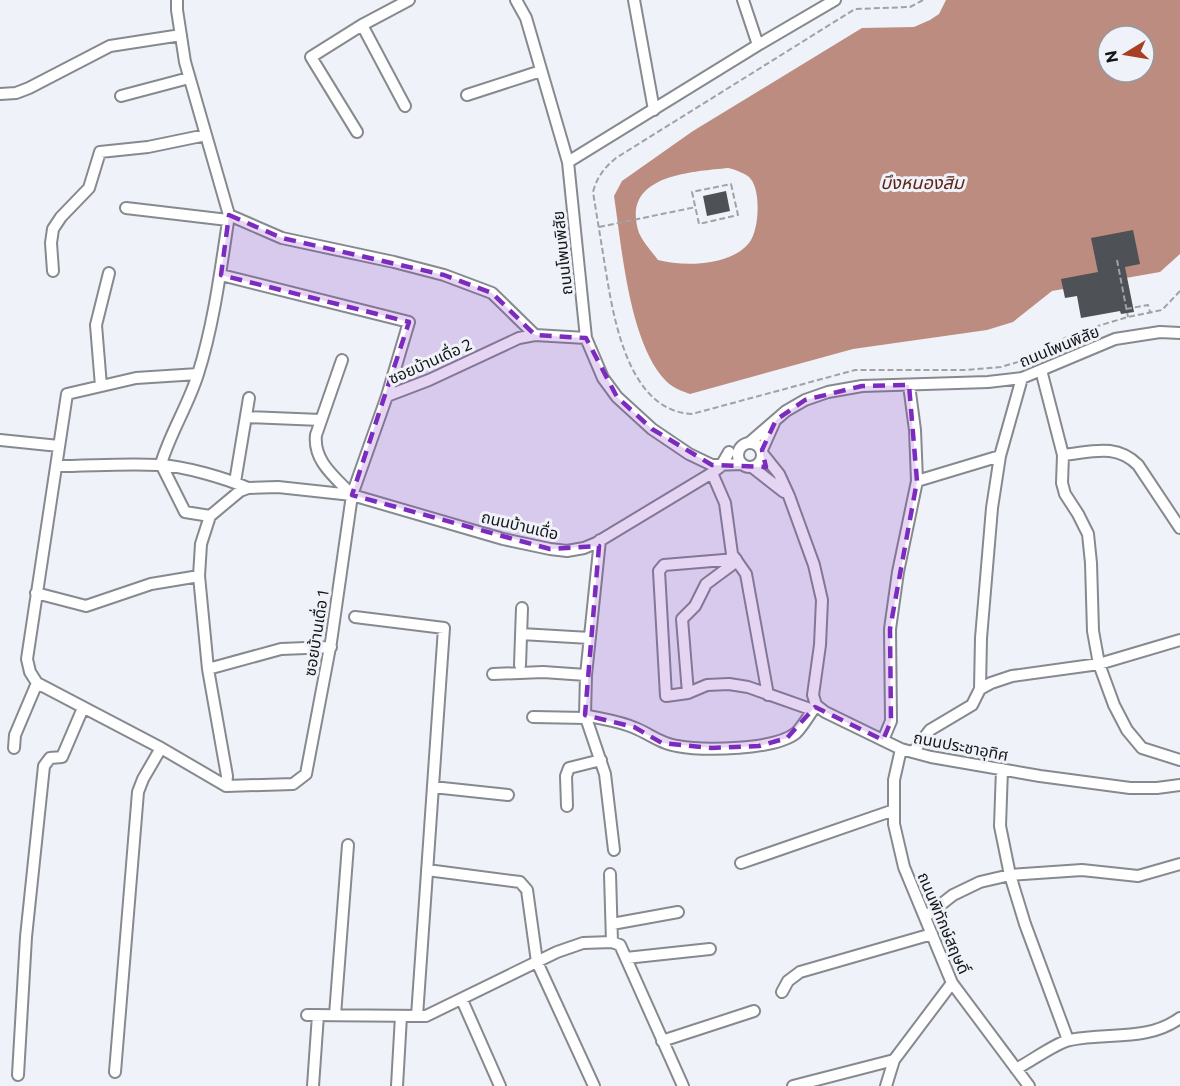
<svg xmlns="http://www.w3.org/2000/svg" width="1180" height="1086" viewBox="0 0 1180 1086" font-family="Commissioner,'Noto Sans Thai',sans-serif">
  <rect width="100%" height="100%" fill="#eff2f8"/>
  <!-- water -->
  <path fill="#bb8c7f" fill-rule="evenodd" d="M 946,0 L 1180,0 L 1180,254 L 1160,272 L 1052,291 L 1013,322 L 987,330 L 853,349 L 690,394 C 681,391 672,387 666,381 C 629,343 622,248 614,196 L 622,181 L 693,131 L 862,28 L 914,27 L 930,20 L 939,14 ZM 1108,36 L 1144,36 L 1144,72 L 1108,72 ZM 728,168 C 734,169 744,173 749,177 C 762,189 759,231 749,243 C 730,266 684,267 658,260 C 652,252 643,242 639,233 C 620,175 690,172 728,168 Z"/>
  <!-- building -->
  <path fill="#4e5155" d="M 726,191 L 730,211 L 707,216 L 703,196 Z
    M 1133,230 L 1140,264 L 1125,267 L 1134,312 L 1121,314 L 1120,311 L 1081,318 L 1077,296 L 1065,298 L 1061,279 L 1098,272 L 1091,238 Z"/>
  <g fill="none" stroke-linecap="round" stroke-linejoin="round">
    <defs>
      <path id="minor" d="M 177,0 L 177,10 L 185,62 L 229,215 L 282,238 L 394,262 L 444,275 L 492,293 L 535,335
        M 516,0 L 526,18 L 568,162 L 586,338 L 603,378 L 617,397 L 652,429 L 689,454 L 712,465 L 742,464
        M 634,0 L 654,110
        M 743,0 L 758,45
        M 362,25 L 405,106
        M 0,94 L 16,93 L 29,88 L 110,46 L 181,35
        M 467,95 L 541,71
        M 121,96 L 189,78
        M 357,132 L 311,57 L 362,25 L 409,0
        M 568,162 L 758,45 L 835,0
        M 126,208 L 228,220
        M 53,271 L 51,243 L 53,229 L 61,217 L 89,188 L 100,152 L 148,147 L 206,135
        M 221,275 L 409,322 L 387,396
        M 342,360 L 316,435 C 313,461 335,477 352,495
        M 1041,370 L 1063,455 L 1062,483 L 1065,494 L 1078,514 L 1088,534 L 1091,563 L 1093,631 L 1099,664 L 1114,705 L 1127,730 L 1142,748 L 1180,760
        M 101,386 L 96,325 L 109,273
        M 246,417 L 321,420
        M 0,440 L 59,446
        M738 455a12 12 0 1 1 24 0a12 12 0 1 1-24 0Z
        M 749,443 L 786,411 L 805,400 L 828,392 L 862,386 L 988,382 L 1022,378 L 1115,339 L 1160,332 L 1180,333
        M 762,450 L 774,423
        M 763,454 L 779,474 L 789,496 L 814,565 L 822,600 L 820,645 L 813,695 L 816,705 L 825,712 L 901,749 L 931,757 L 1040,776 L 1130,788 L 1157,788 L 1180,785
        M 1063,455 C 1092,452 1116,443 1138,465 L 1180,528
        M 56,466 C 90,466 125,463 159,465 C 184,466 225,478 248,488
        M 752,467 L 784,492
        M 712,473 L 725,503 L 732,554 L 746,574 L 768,695
        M 917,481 L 1000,456
        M 235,482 L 249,398
        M 210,516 L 185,512 L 161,464 C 170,433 188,406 198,374 C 214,324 221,267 229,215
        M 600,540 L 586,675 L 585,715 L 605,774 L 614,850
        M 736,559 L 664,565 L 659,571 L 666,696 L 688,693 L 707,685 L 729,684 L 748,687 L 813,710
        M 36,593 L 86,606 L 151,584 L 199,576
        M 355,617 L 444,628 L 417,1016
        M 521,634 L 590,638
        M 520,665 L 522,608
        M 208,669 L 281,649 L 331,647
        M 493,674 L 543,672 L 586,675
        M 980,689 L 981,638 L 992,508 L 1000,456 L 1022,378
        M 688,693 L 682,619 L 695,606 L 706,584 L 737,561
        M 585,715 C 601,719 620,721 635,728 C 650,734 661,744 677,746 C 704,751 775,750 796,733 C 803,726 809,715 815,707
        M 533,717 L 586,718
        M 883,740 L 891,721 L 890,629 L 898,572 L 917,481 L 915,430 L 909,385
        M 14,748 L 15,735 L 37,683
        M 161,748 L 37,683 L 30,672 L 27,659 L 67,394 L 136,378 L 198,374
        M 901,749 L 894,780 L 894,824 L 904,867 L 952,983 L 1029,1086
        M 913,752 L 930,730 L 972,705 L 980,689 L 991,683 L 1012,676 L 1099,664 L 1180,640
        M 1002,769 L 1000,826 L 1010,875 L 1025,924 L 1068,1040
        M 226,786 L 227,776 L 208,669 L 199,576 L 201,544 L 210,516 L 240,491 L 248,488 L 278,487 L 352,495 L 503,539 L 550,549 L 567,551 L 584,548 L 596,543 L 712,473 L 721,466 L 729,452
        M 433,787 L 508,795
        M 567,806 L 566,776 L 569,768 L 601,760
        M 741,863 L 894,810
        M 427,870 L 520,882 L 527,890 L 537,962 L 594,1086
        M 610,874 L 612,942
        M 925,917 L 953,895 L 980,882 L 1010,875 L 1082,870 L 1138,876 L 1180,864
        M 612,924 L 678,912
        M 626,958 L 710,949
        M 782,992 L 788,981 L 800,972 L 932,934
        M 462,1000 L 500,1086
        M 307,1015 L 426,1016 L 557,952 L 583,943 L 612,942 L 620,945 L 683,1086
        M 335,1015 L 348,845
        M 662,1041 L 754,1011
        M 1016,1069 C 1030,1062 1057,1042 1070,1040 C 1108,1032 1147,1042 1180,1018
        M 115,1072 L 138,792 L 143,779 L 161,748 L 226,786 L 293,784 L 306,774 L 331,642 L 352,495 L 387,396 L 429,380 L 519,338 L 535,335 L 586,338
        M 18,1075 L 26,937 L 44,766 L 50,758 L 62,757 L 83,708
        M 313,1086 L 318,1015
        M 397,1086 L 401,1016
        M 793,1086 L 894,1060
        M 886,1086 L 894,1060 L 952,983"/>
    </defs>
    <!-- minor casing -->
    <use href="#minor" stroke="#86898e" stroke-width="14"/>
    <!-- path -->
    <path stroke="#a0a2a6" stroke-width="2" stroke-dasharray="6 3" stroke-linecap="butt" d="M 923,0 L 910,7 L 855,9 L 616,158 C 604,168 597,177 593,192 C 597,217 601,241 605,266 C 613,315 627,411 692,414 L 855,370 L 964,370 L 1001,367 L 1028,359 L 1074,333 L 1128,317 L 1162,310 L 1180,291
      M 731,184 L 738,215 L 699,224 L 692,192 Z
      M 599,227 L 696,207
      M 1117,260 L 1128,317
      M 1126,309 L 1148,305 L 1150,312"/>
    <!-- minor -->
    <use href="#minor" stroke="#fff" stroke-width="10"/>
  </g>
  <!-- marked area -->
  <path fill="#7b2cbf" fill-opacity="0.2" stroke="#7b2cbf" stroke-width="4.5" stroke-dasharray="12 8" stroke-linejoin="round" d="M 229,215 L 282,238 L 444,275 L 492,293 L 535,335 L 586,338 L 617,397 L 652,429 L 712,465 L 766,467 L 762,450 L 776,420 L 805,400 L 862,386 L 909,385 L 917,481 L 890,629 L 891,721 L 883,740 L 815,707 L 787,738 L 759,746 L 712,748 L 662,743 L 634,727 L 585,715 L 599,546 L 550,549 L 352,495 L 409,322 L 221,275 Z"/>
  <g text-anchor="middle" stroke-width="6" stroke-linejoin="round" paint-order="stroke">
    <!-- street labels -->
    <g font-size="16" fill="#141516" stroke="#eff2f8">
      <text transform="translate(562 253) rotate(-96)" y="6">ถนนโพนพิสัย</text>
      <text transform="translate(1059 346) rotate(-22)" y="6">ถนนโพนพิสัย</text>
      <text transform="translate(430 361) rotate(-24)" y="6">ซอยบ้านเดื่อ 2</text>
      <text transform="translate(520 525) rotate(13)" y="6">ถนนบ้านเดื่อ</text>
      <text transform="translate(316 633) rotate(-81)" y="6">ซอยบ้านเดื่อ 1</text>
      <text transform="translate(961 746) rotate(11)" y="6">ถนนประชาอุทิศ</text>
      <text transform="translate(944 923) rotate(67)" y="6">ถนนพิทักษ์สฤษดิ์</text>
    </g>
    <!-- water labels -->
    <g font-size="18" font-style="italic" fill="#5e2314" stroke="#eff2f8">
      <text x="922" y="189">บึงหนองสิม</text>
    </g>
  </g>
  <!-- north arrow -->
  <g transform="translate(1126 54) rotate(259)"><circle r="28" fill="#eff2f8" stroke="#979a9e" stroke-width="1.5"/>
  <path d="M0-4.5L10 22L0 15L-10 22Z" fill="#a83f24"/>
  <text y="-9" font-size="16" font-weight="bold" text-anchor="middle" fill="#141516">N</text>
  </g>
</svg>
